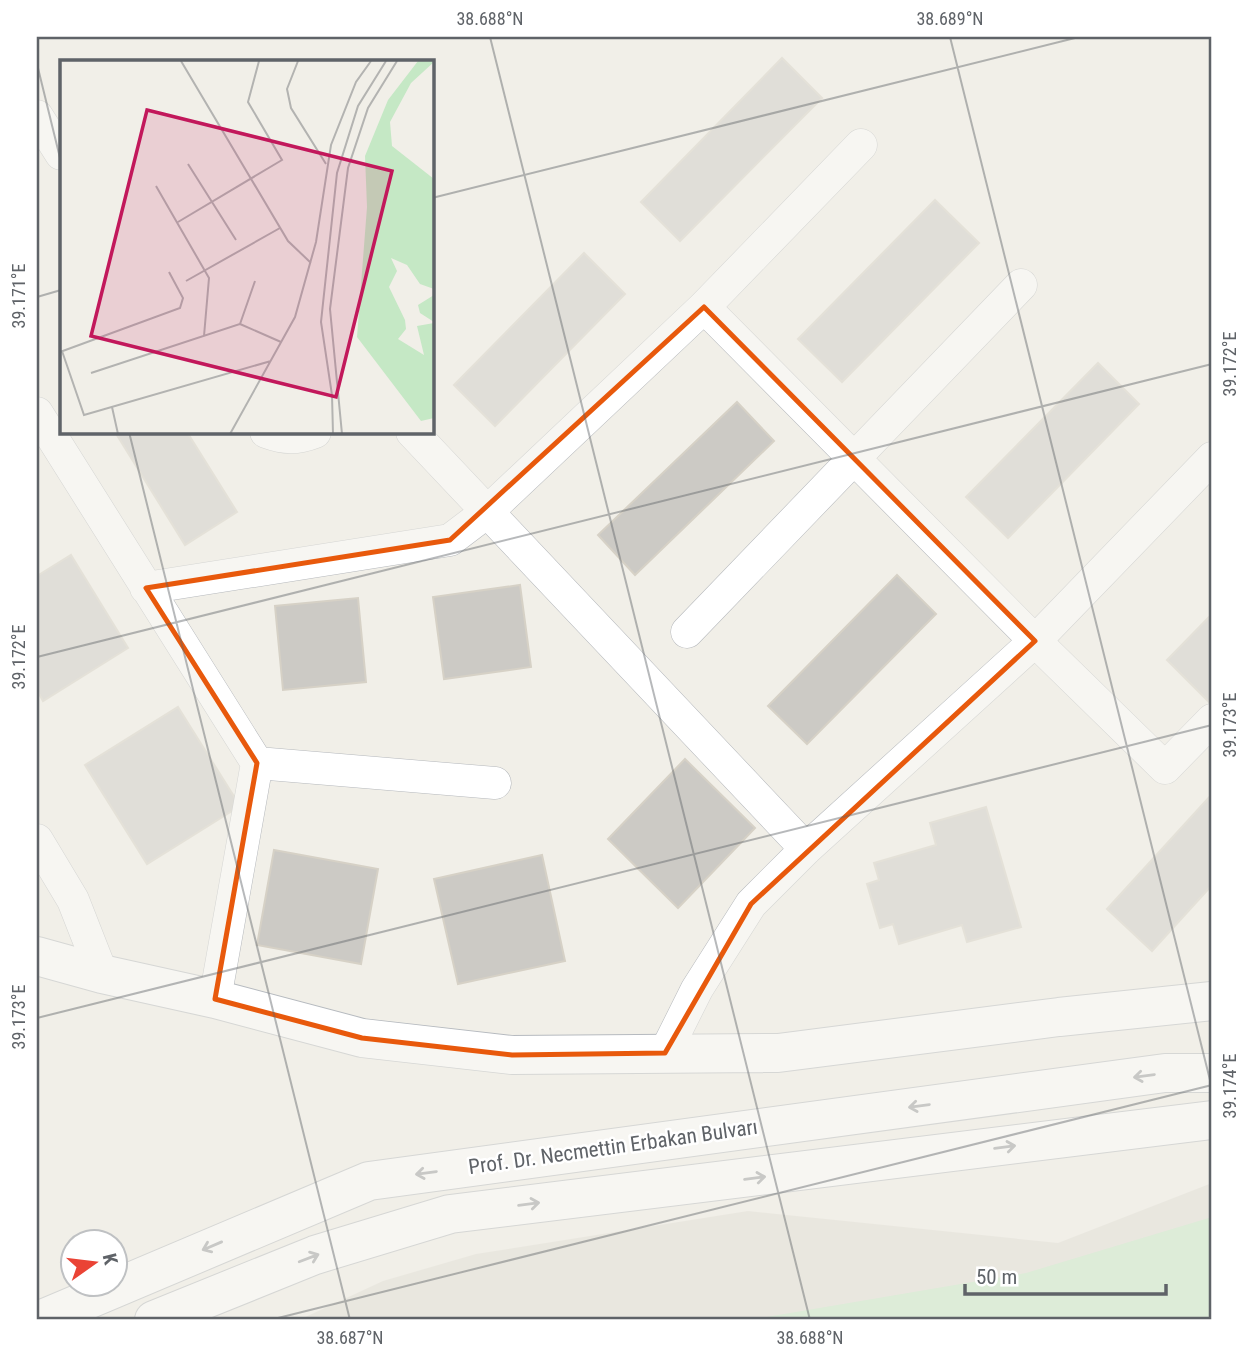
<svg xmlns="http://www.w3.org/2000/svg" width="1249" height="1357" viewBox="0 0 1249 1357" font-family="'Roboto Condensed',sans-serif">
  <rect width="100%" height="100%" fill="#f1efe8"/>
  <!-- education -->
  <path fill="#e1ded6" d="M 1212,1183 L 1212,1320 L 299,1320 L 383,1281 L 476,1254 L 748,1211 L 1058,1243 Z"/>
  <!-- green -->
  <path fill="#c5e8c5" d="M 1212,1217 L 1212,1320 L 749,1320 L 1026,1273 Z"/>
  <!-- building -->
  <path fill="#cccac5" stroke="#d6d1c6" stroke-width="2" d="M 782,58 L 822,98 L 680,241 L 641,202 Z
    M 935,200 L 979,243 L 842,382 L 798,339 Z
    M 584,253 L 625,294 L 495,426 L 454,385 Z
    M 1098,363 L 1139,404 L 1008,538 L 966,497 Z
    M 737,402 L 774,441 L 635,575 L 598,535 Z
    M 115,432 L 187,432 L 237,512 L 185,545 Z
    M 71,555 L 128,648 L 43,701 L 37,690 L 37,576 Z
    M 897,575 L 936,614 L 807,744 L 768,706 Z
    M 520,585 L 531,667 L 444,679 L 433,597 Z
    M 358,598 L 366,682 L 283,690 L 275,606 Z
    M 1212,614 L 1212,699 L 1209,702 L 1167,660 Z
    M 178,707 L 240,806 L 147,864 L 85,765 Z
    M 685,759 L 755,828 L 678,908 L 608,839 Z
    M 1212,794 L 1212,885 L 1152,951 L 1107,909 Z
    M 986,807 L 1021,927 L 967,942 L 962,925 L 899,944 L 893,924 L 880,928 L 867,884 L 879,880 L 874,863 L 936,845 L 930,823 Z
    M 274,850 L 378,869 L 361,964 L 257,945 Z
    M 542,855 L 565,961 L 458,984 L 434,879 Z"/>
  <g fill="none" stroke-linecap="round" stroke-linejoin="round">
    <defs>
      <path id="street" d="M 37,116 L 61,154
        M 704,307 L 1035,641 L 1165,768 L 1212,720
        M 37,413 L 257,763 L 495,783
        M 266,432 C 285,439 297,439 315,432
        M 412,432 L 806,849
        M 146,588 L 450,540 L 487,512 L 704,307 L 861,145
        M 687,632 L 1021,285
        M 37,840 L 73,900 L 102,974
        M 215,999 L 257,763
        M 665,1053 L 697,989 L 751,904 L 806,849 L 1035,641 L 1212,458"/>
      <path id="secondary" d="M 37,956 L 102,974 L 215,999 L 362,1038 L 512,1055 L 778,1053 L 1059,1017 L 1212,1001
        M 40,1320 L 369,1181 L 1165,1073 L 1212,1073
        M 154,1320 L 315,1255 L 450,1214 L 1212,1120"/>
    </defs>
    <!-- street casing -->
    <use href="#street" stroke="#b5b8bc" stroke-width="33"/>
    <!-- secondary casing -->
    <use href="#secondary" stroke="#b6babf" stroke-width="40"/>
    <!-- street -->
    <use href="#street" stroke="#fff" stroke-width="32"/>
    <!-- secondary -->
    <use href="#secondary" stroke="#fff" stroke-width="38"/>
  </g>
  <!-- one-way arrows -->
  <defs><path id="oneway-shaft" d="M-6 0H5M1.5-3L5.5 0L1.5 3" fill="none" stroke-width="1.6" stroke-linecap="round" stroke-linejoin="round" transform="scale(1.75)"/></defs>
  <g stroke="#979a9d">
    <use href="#oneway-shaft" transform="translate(1144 1076) rotate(172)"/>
    <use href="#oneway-shaft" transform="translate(919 1106) rotate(172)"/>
    <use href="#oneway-shaft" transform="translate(1005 1147) rotate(-7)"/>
    <use href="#oneway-shaft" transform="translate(426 1173) rotate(172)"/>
    <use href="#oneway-shaft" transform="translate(755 1178) rotate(-7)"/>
    <use href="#oneway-shaft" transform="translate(529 1204) rotate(-7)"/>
    <use href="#oneway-shaft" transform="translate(212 1246) rotate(157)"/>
    <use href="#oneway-shaft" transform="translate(309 1258) rotate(-21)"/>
  </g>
  <!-- marked area -->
  <path d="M0 0H1249V1357H0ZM 704,307 L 1035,641 L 751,904 L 665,1053 L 512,1055 L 362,1038 L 215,999 L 257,763 L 146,588 L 450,540 Z" fill="#f1efe8" fill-opacity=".55" fill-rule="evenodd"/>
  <path fill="none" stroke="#e8590c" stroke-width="5" stroke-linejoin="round" d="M 704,307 L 1035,641 L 751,904 L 665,1053 L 512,1055 L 362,1038 L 215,999 L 257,763 L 146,588 L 450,540 Z"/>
  <!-- ticks -->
  <path fill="none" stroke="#5f6368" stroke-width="2" stroke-opacity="0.45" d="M 490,37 L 810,1320M 950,37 L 1212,1088M 37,64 L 61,162M 432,198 L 1079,37M 37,297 L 61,290M 129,432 L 350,1320M 37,657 L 1212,364M 37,1018 L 1212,725M 270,1320 L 1212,1085"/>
  <g text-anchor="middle" stroke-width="5" stroke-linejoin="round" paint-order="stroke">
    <!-- street labels -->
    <g font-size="21" fill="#5f6368" stroke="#fff">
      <text transform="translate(613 1147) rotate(-8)" y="7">Prof. Dr. Necmettin Erbakan Bulvarı</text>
    </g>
  </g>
  <!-- overview -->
  <g transform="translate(60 60)">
    <rect width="374" height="374" fill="#f1efe8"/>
    <path d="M 358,1 L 375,1 L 351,23 L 330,62 L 332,86 L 374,119 L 374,229 L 360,224 L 347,205 L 331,198 L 337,211 L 329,227 L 345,260 L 346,269 L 338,279 L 364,295 L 357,266 L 374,263 L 374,358 L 361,361 L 297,277 L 307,147 L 305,96 L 328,40 ZM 374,235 L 374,262 L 360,253 L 358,245 Z" fill="#c5e8c5"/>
    <path fill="none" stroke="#b3b3b1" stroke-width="2" d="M 121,1 L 228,181 L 251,203M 238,1 L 227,29 L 231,48 L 266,104M 128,104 L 176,180M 96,126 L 149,218 L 144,276M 118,162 L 222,100 L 188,42 L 199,1M 126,221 L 220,168M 180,264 L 221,282M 2,291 L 24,355 L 211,301M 0,292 L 120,248 L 123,238 L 109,212M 31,313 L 180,264 L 195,221M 52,347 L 58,374M 170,374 L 235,257 L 256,182 L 271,85 L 296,22 L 311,1M 273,374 L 272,335 L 261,262 L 277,113 L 298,46 L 326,1M 282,374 L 270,249 L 288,108 L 308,48 L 337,1"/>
    <path fill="#c2185b" fill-opacity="0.15" stroke="#c2185b" stroke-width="3.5" d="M 87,50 L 332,111 L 276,337 L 31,276 Z"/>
    <rect width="374" height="374" fill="none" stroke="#5f6368" stroke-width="3.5"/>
  </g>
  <!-- border -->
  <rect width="1249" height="1357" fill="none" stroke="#ffffff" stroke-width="77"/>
  <!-- north arrow -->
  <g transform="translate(94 1263) rotate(76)"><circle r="33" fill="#ffffff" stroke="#bfc1c3" stroke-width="2"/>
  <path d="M0-5L12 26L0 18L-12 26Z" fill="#ea4335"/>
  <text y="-10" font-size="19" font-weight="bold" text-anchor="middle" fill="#5f6368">K</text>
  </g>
  <!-- scale -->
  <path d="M965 1284v10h201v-10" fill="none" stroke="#5f6368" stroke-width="3.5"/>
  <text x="976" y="1284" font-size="21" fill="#5f6368" stroke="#ffffff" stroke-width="5" paint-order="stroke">50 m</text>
  <rect x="38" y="38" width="1172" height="1280" fill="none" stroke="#5f6368" stroke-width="2.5"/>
  <g font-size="18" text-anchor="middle" fill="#5f6368">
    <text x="490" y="25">38.688°N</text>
    <text x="950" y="25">38.689°N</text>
    <text transform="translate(19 296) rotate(-90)" y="6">39.171°E</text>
    <text transform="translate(1230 364) rotate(-90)" y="6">39.172°E</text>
    <text transform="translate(19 657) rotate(-90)" y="6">39.172°E</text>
    <text transform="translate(1230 725) rotate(-90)" y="6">39.173°E</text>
    <text transform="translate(19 1017) rotate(-90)" y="6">39.173°E</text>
    <text transform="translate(1230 1086) rotate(-90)" y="6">39.174°E</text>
    <text x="350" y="1344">38.687°N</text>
    <text x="810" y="1344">38.688°N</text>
  </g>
</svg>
